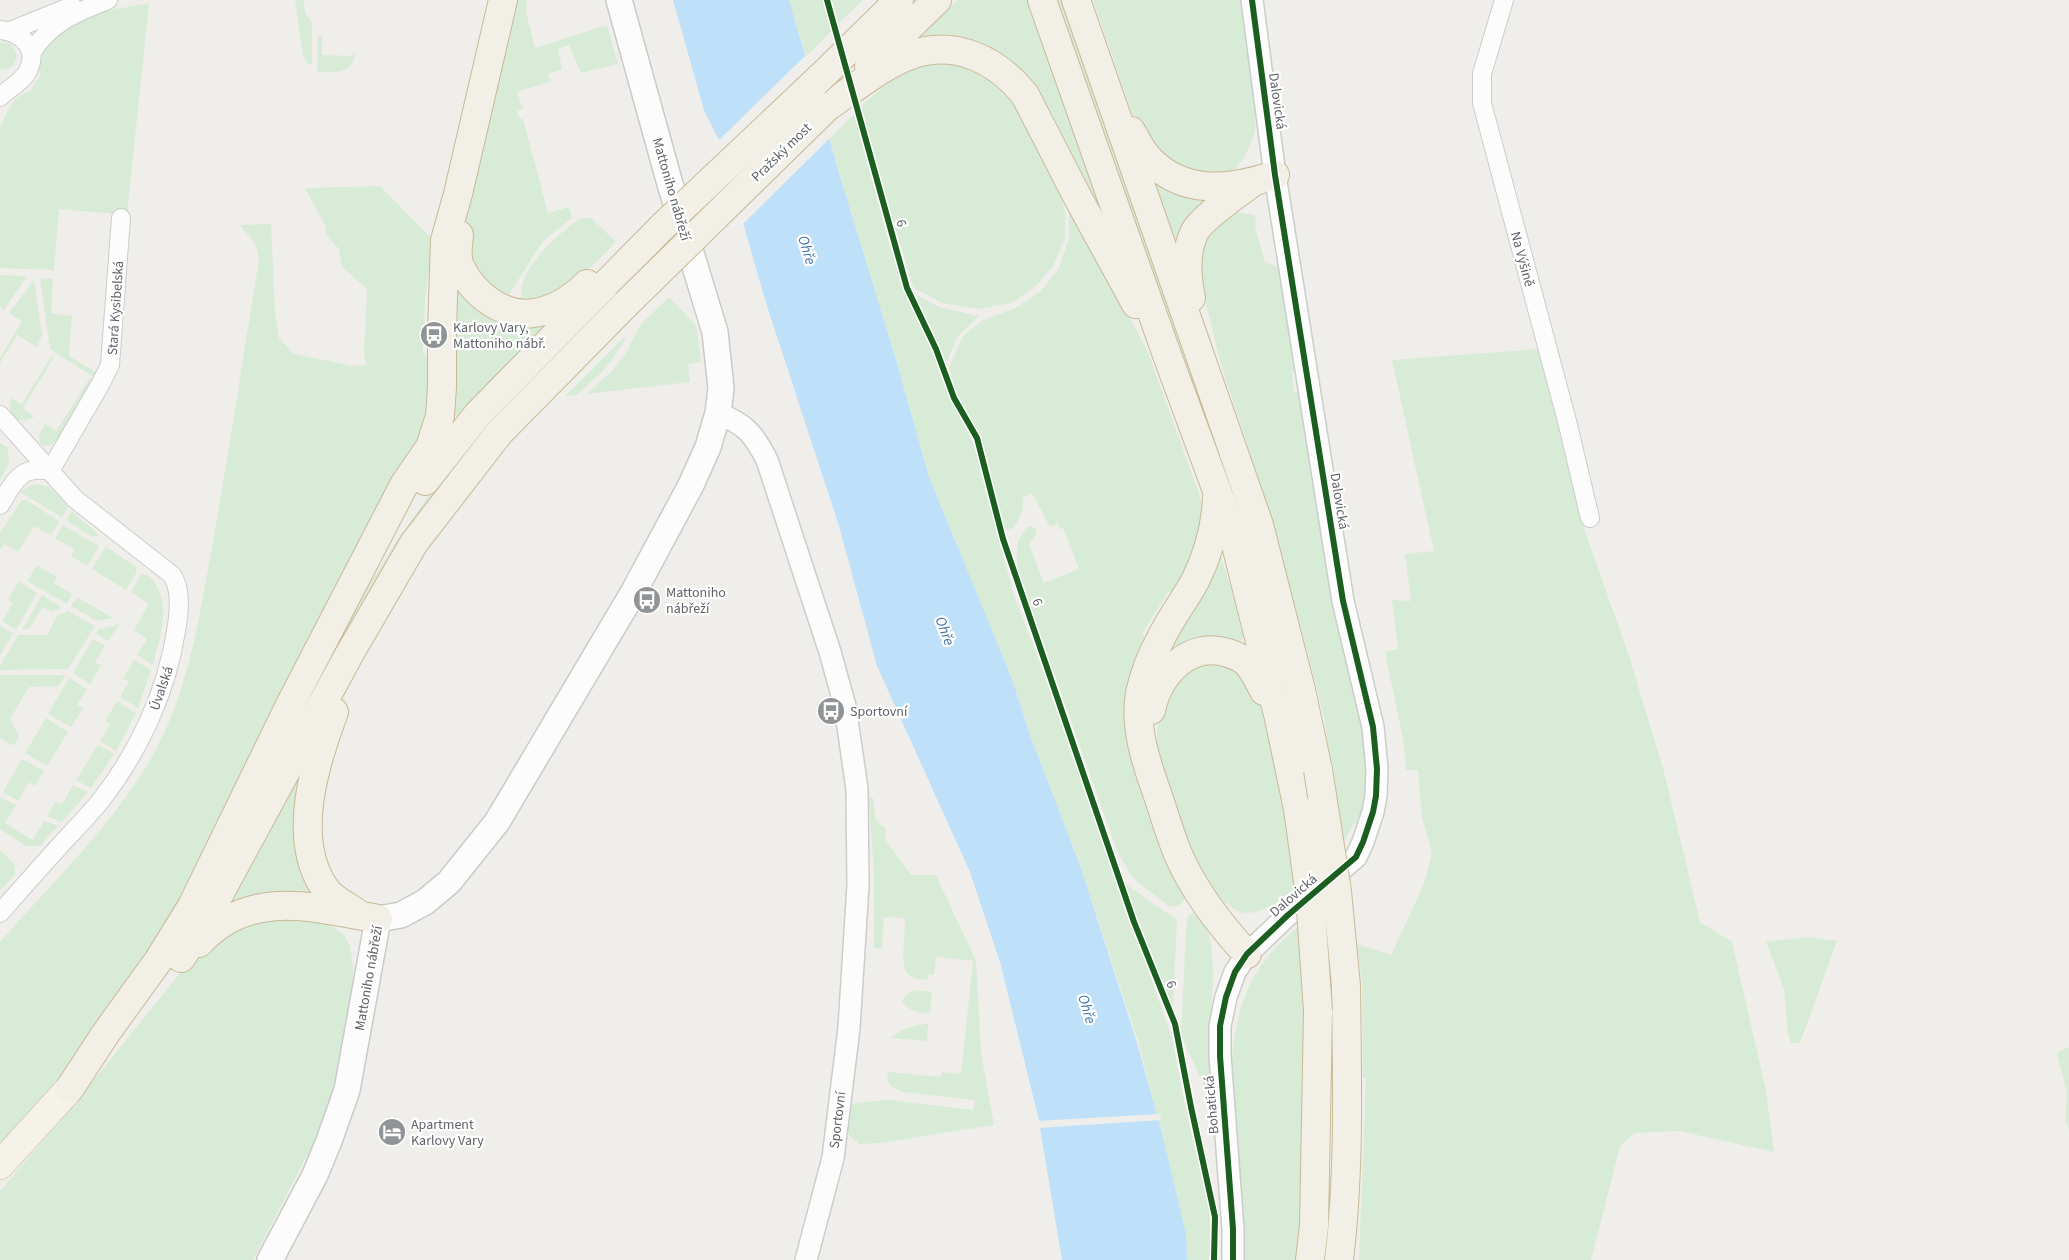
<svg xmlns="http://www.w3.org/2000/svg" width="2069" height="1260" viewBox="0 0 2069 1260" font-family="'Source Sans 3',sans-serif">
  <rect width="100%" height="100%" fill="#efeeea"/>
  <!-- green -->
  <path fill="#d8ebd6" d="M 295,0 L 303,0 L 306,14 L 312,23 L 312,65 L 307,63 L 303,57 Z
    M 513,0 L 527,0 L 526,12 L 535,48 L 607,25 L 618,64 L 581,73 L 569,45 L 558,49 L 562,69 L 548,74 L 551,81 L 517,92 L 523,109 L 517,111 L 520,119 L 523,119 L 548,213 L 569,207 L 572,218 L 543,241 L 504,302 L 487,292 L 463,241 L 469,199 Z
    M 789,0 L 824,0 L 832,30 L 806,57 Z
    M 831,0 L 863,0 L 838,24 Z
    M 958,0 L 1029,0 L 1123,262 L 1028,78 C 1000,46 962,27 919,37 Z
    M 1053,0 L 1062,0 L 1253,549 L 1291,689 L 1283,681 Z
    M 1093,0 L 1242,0 L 1255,99 L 1255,132 L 1245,156 L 1234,170 L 1223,176 L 1210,178 L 1163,161 L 1134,119 Z
    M 149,3 L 127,215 L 59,209 L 54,270 L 0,268 L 0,128 C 7,111 12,97 30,91 L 40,75 L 38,67 C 41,59 44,49 49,42 C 73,13 114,10 149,3 Z
    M 318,35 L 322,36 L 322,55 L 353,56 L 353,53 L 355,54 C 353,75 333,72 317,72 Z
    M 0,42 L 11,44 L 17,54 L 14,65 L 9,69 L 0,70 Z
    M 940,63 C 977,67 995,76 1016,107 L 1062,196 L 1065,213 L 1065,238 L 1053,266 L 1035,287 L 1012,303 L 978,309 L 942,303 L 913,287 L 860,108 C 883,85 906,68 940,63 Z
    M 854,114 L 889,243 L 905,290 L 974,446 L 1014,596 L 1041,665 L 1172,1038 L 1184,1101 L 1210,1214 L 1210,1260 L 1187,1260 L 1186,1233 L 1139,1044 L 1081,868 L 1030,735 L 1013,682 L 929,477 L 895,356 L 829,139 Z
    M 1151,179 L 1211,197 L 1175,243 Z
    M 380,186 L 433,240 L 425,299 L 423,351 L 430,363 L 432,394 L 423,436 L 179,908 L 66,1071 L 0,1147 L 0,942 C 53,882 113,825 153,755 C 189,691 200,613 213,541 C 230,448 243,354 259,261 L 256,245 L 240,225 L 271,224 L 275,312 L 279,338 L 294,354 L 353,366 L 366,365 L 364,353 L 367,289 L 342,267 L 339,249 L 326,235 L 326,227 L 305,188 Z
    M 1069,206 L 1148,352 L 1202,502 L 1205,521 L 1203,535 L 1176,591 L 1168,592 L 1143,632 L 1146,644 L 1135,679 L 1186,896 C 1183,904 1178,907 1169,906 L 1133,878 L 1118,853 L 1018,572 C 1016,554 1014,539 1029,526 L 1037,529 L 1036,535 L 1029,544 L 1044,583 L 1079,569 L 1063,528 L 1060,529 L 1058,524 L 1050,527 L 1032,493 L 1022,498 C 1026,508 1019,518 1014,528 L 1005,530 L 981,437 L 957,396 L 949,367 L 963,336 L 983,320 L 1014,309 L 1041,291 L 1059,268 L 1069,238 Z
    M 1234,212 L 1254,215 L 1256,220 L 1255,227 L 1265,262 L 1281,268 L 1298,371 L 1292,372 L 1294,392 L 1300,392 L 1335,608 L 1366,751 L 1368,781 L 1359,826 L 1354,823 L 1342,845 L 1324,718 L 1306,646 L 1251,456 L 1221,365 L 1201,283 L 1200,268 L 1203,239 L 1207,231 Z
    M 582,218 L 591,218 L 616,242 C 594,264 556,307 522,298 C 514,273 562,229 582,218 Z
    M 0,275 L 27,276 L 4,310 L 0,307 Z
    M 40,278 L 53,279 L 51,313 L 72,316 L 69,356 L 99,374 L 92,376 L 50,349 Z
    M 34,280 L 42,335 L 37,347 L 17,335 L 0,363 L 0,358 L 22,321 L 9,313 Z
    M 459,283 L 544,325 L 544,328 L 462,413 L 457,416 L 453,414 L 452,293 Z
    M 915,294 L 939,307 L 979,316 L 958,336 L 944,367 Z
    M 669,297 L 696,325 L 701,362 L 688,364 L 690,382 L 586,394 L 610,373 L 626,353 L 640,325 Z
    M 624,337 L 626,339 L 604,370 L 577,395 L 565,396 Z
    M 1539,349 L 1581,520 L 1629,656 L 1664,772 L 1700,922 L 1732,942 L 1766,1091 L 1774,1152 L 1679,1131 L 1635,1133 L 1620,1146 L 1591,1260 L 1359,1260 L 1366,1078 L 1363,1078 L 1362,984 L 1357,944 L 1391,955 L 1424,884 L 1432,853 L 1422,817 L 1418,770 L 1406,770 L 1404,744 L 1385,652 L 1398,649 L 1392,600 L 1411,601 L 1405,554 L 1434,551 L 1392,360 Z
    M 51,356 L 54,357 L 23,408 L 34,417 C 16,425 7,418 11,398 L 22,404 Z
    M 90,378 L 95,382 L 59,438 L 51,445 L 44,446 L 40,444 L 39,435 L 45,424 L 56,431 Z
    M 526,378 L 532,383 L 279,762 L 307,696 L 348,619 L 394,545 L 443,475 Z
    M 0,443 L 8,448 L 9,463 L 0,480 Z
    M 37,484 L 50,487 L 68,507 L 62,517 L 20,492 L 30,485 Z
    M 22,500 L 26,500 L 59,521 L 51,535 L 34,526 L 18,552 L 4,544 L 0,550 L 0,533 Z
    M 72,511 L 98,534 L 97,536 L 92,537 L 66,520 Z
    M 63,525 L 99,546 L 87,566 L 71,556 L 74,549 L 55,538 Z
    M 106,547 L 136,567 L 136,573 L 126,590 L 92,569 Z
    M 1221,557 L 1246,635 L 1240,641 L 1230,638 L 1209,638 L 1156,662 L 1219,558 Z
    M 37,565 L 57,577 L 54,583 L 72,594 L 67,604 L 27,581 Z
    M 141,574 C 149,574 152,579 156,585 C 171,609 159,639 153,665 L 137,655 L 147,639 L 134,630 L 149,604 L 131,592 Z
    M 19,581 L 37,593 L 16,630 L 2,621 L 13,603 L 8,600 Z
    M 42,595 L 62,608 L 52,612 L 43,607 L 29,629 L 22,630 Z
    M 77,597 L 113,618 L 97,621 L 71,606 Z
    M 68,611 L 95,626 L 68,669 L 0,670 L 0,666 L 18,635 L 47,635 L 57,616 Z
    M 120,623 L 108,641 L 96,634 L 99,629 L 113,626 Z
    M 0,625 L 13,634 L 0,655 Z
    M 93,639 L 105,646 L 95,662 L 101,666 L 90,684 L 73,673 Z
    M 1226,658 L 1258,696 L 1278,766 L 1295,890 C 1276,902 1247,927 1228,903 L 1224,905 L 1204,881 L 1192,857 L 1158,754 L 1157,734 L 1158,718 L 1163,701 L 1189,666 Z
    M 134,660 L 151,670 L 138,708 L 120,697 L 129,682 L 123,678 Z
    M 0,675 L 65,675 L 59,686 L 29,687 L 10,719 L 19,736 L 15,744 L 11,745 L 0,738 Z
    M 69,678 L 87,689 L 77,705 L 83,708 L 71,727 L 48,714 Z
    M 117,701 L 136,713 L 116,751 L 100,741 L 110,724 L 105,721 Z
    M 46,718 L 68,732 L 47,766 L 25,753 Z
    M 98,745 L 114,754 L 91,788 L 76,780 Z
    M 22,759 L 44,771 L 35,786 L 29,782 L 18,801 L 3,792 Z
    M 304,767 L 322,900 L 222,908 Z
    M 73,785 L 88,792 L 62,822 L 47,816 L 56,801 L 62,804 Z
    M 0,797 L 16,805 L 5,823 L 33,840 L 44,821 L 58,826 L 40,846 L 26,846 L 0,829 Z
    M 869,797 L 873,798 L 876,821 L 886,829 L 885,839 L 911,875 L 936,875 L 976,961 L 981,1053 L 994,1125 L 881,1143 L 859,1144 L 848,1134 L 851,1106 L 855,1103 L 889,1100 L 973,1110 L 975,1100 L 903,1092 L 892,1087 L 887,1081 L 888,1072 L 941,1077 L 942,1072 L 961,1074 L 973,961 L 936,957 L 934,975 L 929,974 L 927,980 C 921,979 913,979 908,974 C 899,965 906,931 905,918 L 884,917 L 882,949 L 874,948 L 874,875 Z
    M 0,850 L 14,864 L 15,874 L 0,891 Z
    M 1124,883 L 1177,920 L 1173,1008 Z
    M 1194,912 L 1201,914 C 1221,953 1210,998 1210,1040 C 1209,1062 1212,1084 1213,1106 L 1181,1035 L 1186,931 L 1188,916 Z
    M 249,919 L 313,919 L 332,926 L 344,935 L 350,946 L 353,967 L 353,992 L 349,1040 L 320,1137 L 306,1157 L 253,1260 L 0,1260 L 0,1191 L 76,1102 L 189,962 Z
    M 1298,927 L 1308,1074 L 1299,1260 L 1241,1260 L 1232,1059 C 1237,1002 1252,964 1298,927 Z
    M 1808,937 L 1837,941 L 1800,1043 L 1791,1043 L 1788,1033 L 1784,989 L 1766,942 Z
    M 917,990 L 932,992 L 930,1014 C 918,1012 907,1011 902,1000 L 910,992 Z
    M 928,1024 L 927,1041 L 891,1038 C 903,1028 913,1025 928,1024 Z
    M 2069,1047 L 2069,1130 L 2065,1120 L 2067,1092 L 2057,1053 Z"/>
  <!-- water -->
  <path fill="#bfe0f9" d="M 673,0 L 789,0 L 840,176 L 895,356 L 929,477 L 1012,679 L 1030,735 L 1081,868 L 1138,1046 L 1161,1130 L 1186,1233 L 1187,1260 L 1062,1260 L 1038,1116 L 1000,962 L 970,872 L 877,666 L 839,526 L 767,306 L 719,140 L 704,110 Z"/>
  <!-- pier -->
  <path fill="#efeeea" d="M 807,54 L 831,137 L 742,225 L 717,142 Z
    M 1160,1114 L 1161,1120 L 1038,1128 L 1037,1121 Z"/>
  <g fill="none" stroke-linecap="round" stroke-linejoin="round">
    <defs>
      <path id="minor" d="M 1504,0 L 1482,74 L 1482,103 L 1567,421 L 1590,518
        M 0,30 C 23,32 41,51 26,74 C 20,83 8,89 0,97
        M 10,31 L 72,6
        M 31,53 C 51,22 75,13 108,0
        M 0,415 L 75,499 L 172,575 C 182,590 179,614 176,631 C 167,691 139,751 102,799 C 91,813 78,826 66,839 C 44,863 22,888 0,913
        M 0,505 C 14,482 20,465 50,471 L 101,383 L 110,365 L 121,218"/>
      <path id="tertiary" d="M 718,413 C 746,425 753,433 767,460 L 830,652 L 845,706 L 857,789 L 858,885 L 849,1028 L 833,1158 L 806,1260
        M 1233,1260 L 1233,1229 L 1220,1056 L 1220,1026 L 1226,997 L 1235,972 L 1247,954 L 1288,915 L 1356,857 L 1363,842 L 1373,812 L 1376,796 L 1377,769 L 1373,727 L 1343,601 L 1275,175 L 1252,0"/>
      <path id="secondary" d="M 270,1260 L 315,1175 L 329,1141 L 347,1090 L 378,919 L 401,915 L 425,902 L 449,882 L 497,822 L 633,593 L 691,485 L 708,447 L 718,413 L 721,388 L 715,332 L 670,184 L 619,0"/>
      <path id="primary" d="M 0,1165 L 70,1088"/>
      <path id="trunk" d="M 1042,0 L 1167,355 L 1234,537 L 1278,714 L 1298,809
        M 1076,0 L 1259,525 L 1301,690 L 1318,770
        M 869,66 L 937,0
        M 826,72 L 899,0
        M 827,107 C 851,91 884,64 911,55 C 955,39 997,60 1025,95 L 1078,198 L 1136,304
        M 1131,131 C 1136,139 1141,150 1148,158 C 1183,196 1230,190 1275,175
        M 459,235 C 458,244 456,258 460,266 C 472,293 503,318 534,313 C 555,310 572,299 587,284
        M 1191,298 C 1187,278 1185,252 1194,233 C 1202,217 1238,194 1253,182
        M 425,481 L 478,414 L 663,226
        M 1217,497 C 1216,525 1208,555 1195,581 C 1184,601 1170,619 1160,640 C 1151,656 1144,675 1140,693 C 1134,727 1146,762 1157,793 C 1164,813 1170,835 1178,854 C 1194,891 1220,925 1247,954
        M 1151,710 C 1158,675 1189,640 1228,653 C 1235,655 1243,658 1248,664 C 1255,672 1259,682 1264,691
        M 334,712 C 315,763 291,837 324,887 C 330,898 347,906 357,913
        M 199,943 C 249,888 313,907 378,919
        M 181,958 L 202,926 L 350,653 L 414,543 L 499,433 L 626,304
        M 70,1088 L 106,1033 L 158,961 L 192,906 L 290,705 L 404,485 L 430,447 L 440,416 L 442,387 L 442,330 L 445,240 L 458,194 L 503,0
        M 1310,1260 L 1314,1226 L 1318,1011
        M 1339,1260 C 1350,1169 1347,1077 1346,986"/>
    </defs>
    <!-- minor casing -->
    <use href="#minor" stroke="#cbcccc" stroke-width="20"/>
    <!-- tertiary casing -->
    <use href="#tertiary" stroke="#cbcccc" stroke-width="24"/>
    <!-- secondary casing -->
    <use href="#secondary" stroke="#cacacb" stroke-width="28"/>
    <!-- primary casing -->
    <use href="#primary" stroke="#d7ceb8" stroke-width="30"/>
    <!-- trunk casing -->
    <use href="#trunk" stroke="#c8b996" stroke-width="30"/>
    <!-- minor -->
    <use href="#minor" stroke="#fdfcfc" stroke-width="18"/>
    <!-- tertiary -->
    <use href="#tertiary" stroke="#fdfcfc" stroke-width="21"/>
    <!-- secondary -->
    <use href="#secondary" stroke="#fdfcfc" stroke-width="25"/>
    <!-- primary -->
    <use href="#primary" stroke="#f4f2e9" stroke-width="28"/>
    <!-- trunk -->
    <use href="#trunk" stroke="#f2f0e6" stroke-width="28"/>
    <defs>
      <path id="trunk-bridge" d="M 663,226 L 826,72
        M 626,304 L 827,107
        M 1318,770 L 1337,891 L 1346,986
        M 1298,809 L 1310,896 L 1318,1011"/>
    </defs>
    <!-- trunk-bridge casing -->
    <use href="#trunk-bridge" stroke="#c8b996" stroke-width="30" stroke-linecap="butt"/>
    <!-- trunk-bridge -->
    <use href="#trunk-bridge" stroke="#f2f0e6" stroke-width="28"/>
    <defs>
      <path id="cycleway" d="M 827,0 L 907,288 L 936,349 L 954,398 L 977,438 L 1003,539 L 1134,922 L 1175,1024 L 1191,1107 L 1215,1217 L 1214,1260
        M 1233,1260 L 1233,1229 L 1220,1056 L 1220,1026 L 1226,997 L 1235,972 L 1247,954 L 1288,915 L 1356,857 L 1363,842 L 1373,812 L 1376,796 L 1377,769 L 1373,727 L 1343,601 L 1275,175 L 1252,0"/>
    </defs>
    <!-- cycleway casing -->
    <use href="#cycleway" stroke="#fff" stroke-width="9"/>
    <!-- cycleway -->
    <use href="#cycleway" stroke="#1b5e20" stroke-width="6"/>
  </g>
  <!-- icons -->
  <defs>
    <symbol id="bus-disc" viewBox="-11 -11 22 22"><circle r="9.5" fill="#919496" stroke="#fff"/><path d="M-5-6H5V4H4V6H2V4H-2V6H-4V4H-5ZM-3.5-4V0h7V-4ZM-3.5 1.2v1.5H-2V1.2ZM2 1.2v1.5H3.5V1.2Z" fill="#fff"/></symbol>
    <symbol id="hotel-disc" viewBox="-11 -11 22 22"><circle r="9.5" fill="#919496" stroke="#fff"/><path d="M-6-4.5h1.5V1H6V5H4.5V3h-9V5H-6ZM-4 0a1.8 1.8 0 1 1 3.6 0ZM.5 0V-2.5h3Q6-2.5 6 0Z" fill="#fff"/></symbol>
  </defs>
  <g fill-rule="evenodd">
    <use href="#bus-disc" x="418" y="319" width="32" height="32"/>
    <use href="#bus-disc" x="631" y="584" width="32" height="32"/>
    <use href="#bus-disc" x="815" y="695" width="32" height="32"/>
    <use href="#hotel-disc" x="376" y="1116" width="32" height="32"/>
  </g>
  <g text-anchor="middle" stroke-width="4.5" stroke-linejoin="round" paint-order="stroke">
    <!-- street labels -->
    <g font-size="14" fill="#5f6368" stroke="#fff">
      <text transform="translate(1278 101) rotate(82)" y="5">Dalovická</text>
      <text transform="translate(781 152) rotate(-44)" y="5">Pražský most</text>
      <text transform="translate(672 189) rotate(74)" y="5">Mattoniho nábřeží</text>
      <text transform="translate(902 223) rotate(74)" y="5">6</text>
      <text transform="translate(1523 259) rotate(75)" y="5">Na Výšině</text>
      <text transform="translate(115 308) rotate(-86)" y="5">Stará Kysibelská</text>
      <text transform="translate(1340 501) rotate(81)" y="5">Dalovická</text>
      <text transform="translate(1038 602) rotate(71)" y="5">6</text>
      <text transform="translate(161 688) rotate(-71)" y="5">Úvalská</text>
      <text transform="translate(1293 895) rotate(-41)" y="5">Dalovická</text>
      <text transform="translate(368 978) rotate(-80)" y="5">Mattoniho nábřeží</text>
      <text transform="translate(1172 984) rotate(68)" y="5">6</text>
      <text transform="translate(1211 1105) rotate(-95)" y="5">Bohatická</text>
      <text transform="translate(837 1120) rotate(-83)" y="5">Sportovní</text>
    </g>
    <!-- poi labels -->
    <g font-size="14" fill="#5f6368" stroke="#fff" text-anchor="start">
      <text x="453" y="332">Karlovy Vary,<tspan x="453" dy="16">Mattoniho nábř.</tspan></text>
      <text x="666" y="597">Mattoniho<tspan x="666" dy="16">nábřeží</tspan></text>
      <text x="850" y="716">Sportovní</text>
      <text x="411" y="1129">Apartment<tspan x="411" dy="16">Karlovy Vary</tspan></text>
    </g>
    <!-- water labels -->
    <g font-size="15" font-style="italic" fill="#4174aa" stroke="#fff">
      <text transform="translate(807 250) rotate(73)" y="5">Ohře</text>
      <text transform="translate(945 631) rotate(70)" y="5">Ohře</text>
      <text transform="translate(1087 1009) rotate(73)" y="5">Ohře</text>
    </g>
  </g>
</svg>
